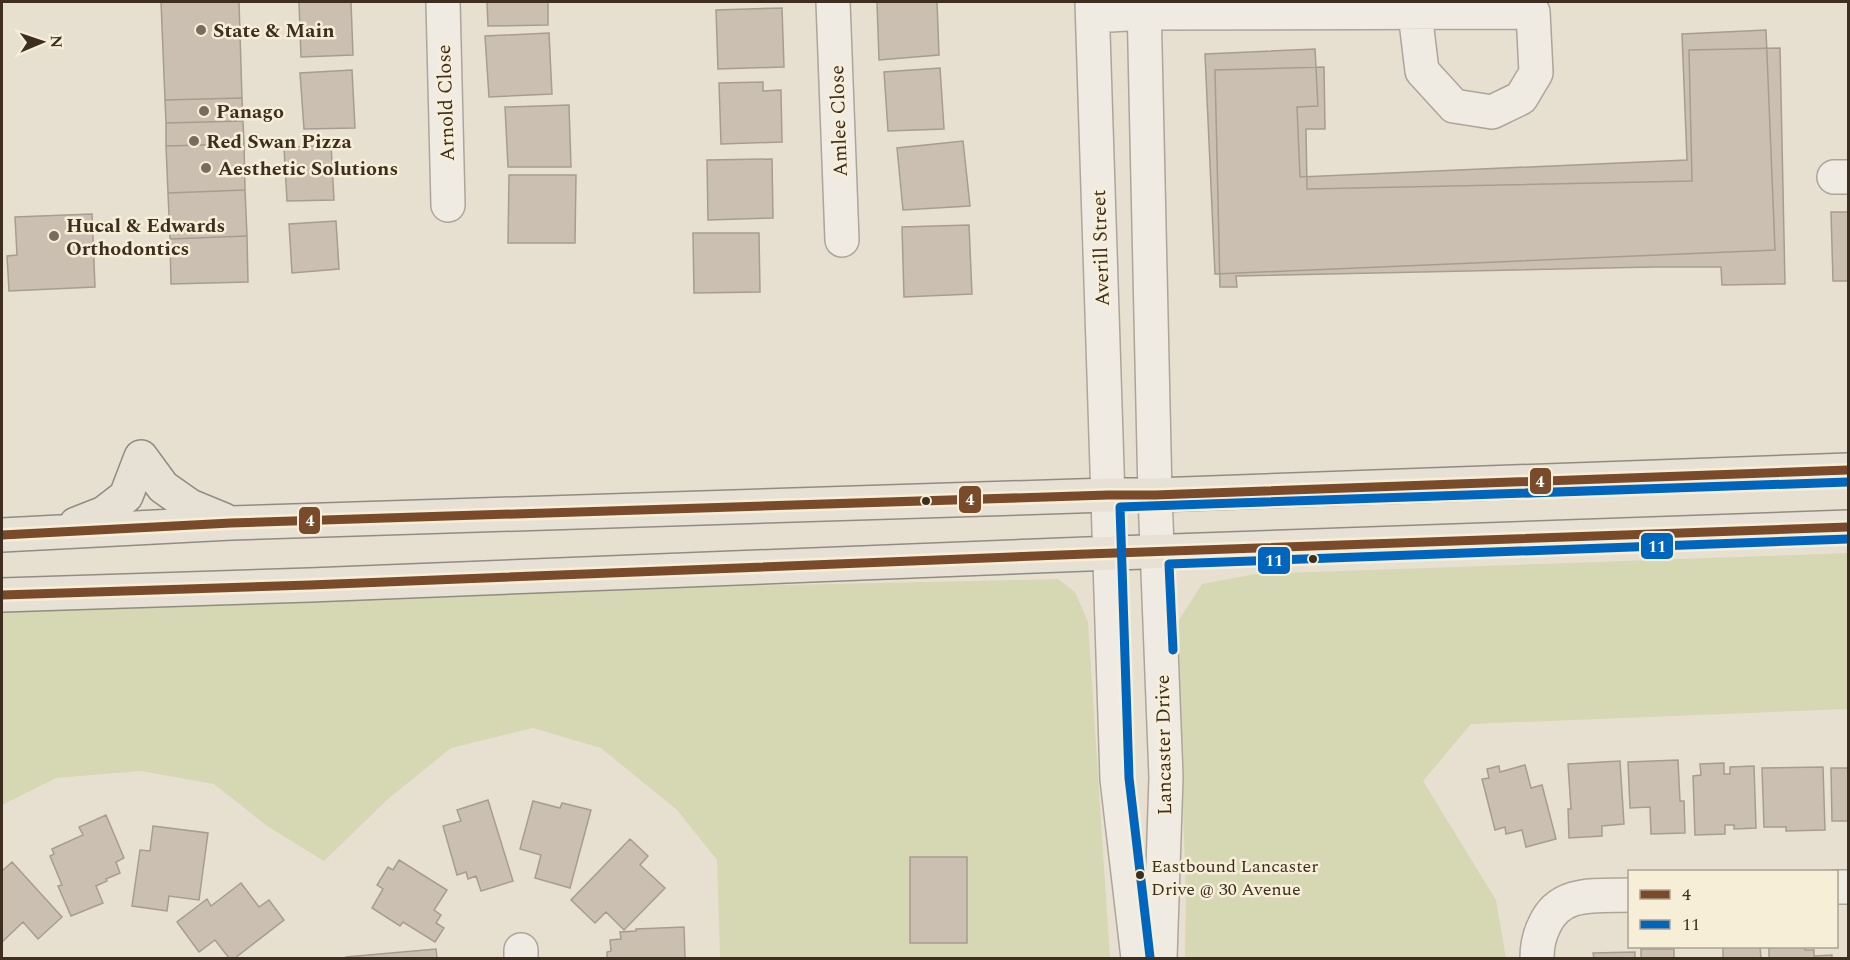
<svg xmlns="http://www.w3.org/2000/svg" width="1850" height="960" viewBox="0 0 1850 960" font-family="Spectral,serif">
  <rect width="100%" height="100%" fill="#e7e0d1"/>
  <!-- green -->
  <path fill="#d6d7b3" d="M 1848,553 L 1848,709 L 1471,724 L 1423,781 L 1496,900 L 1506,958 L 1185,958 L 1186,899 L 1177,623 L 1202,584 L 1256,574 Z
    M 1058,579 L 1075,592 L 1088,622 L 1110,958 L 720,958 L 717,860 L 677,810 L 601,748 L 533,728 L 451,748 L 388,799 L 324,861 L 267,826 L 214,784 L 141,771 L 56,778 L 2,805 L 2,610 L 606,589 Z"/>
  <!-- building -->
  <path fill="#cbbfb2" stroke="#a89c90" stroke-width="1.5" d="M 161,2 L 239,2 L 242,98 L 165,100 Z
    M 299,2 L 351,2 L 353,55 L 301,57 Z
    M 487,2 L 548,2 L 548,25 L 488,26 Z
    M 877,2 L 937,2 L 939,55 L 879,60 Z
    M 782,8 L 784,67 L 718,69 L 716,10 Z
    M 1766,30 L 1775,250 L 1215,274 L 1205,54 L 1315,49 L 1318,106 L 1297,107 L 1300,177 L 1687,160 L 1682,34 Z
    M 549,33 L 552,94 L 489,97 L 485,36 Z
    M 1780,48 L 1785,284 L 1722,285 L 1721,267 L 1653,267 L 1236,276 L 1237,287 L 1220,287 L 1215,70 L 1324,67 L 1325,129 L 1306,129 L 1307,189 L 1692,181 L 1689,50 Z
    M 940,68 L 944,129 L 888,131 L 884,72 Z
    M 352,70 L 355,128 L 304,129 L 300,73 Z
    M 763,82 L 763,91 L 781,90 L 782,142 L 721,144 L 719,83 Z
    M 242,98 L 243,121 L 166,123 L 165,100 Z
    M 569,105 L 571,167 L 508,167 L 505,107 Z
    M 243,121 L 244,144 L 166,146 L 166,123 Z
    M 963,141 L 970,206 L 903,210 L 897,148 Z
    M 244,144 L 245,190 L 168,193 L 166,146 Z
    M 331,145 L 334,200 L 287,201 L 284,148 Z
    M 772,159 L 773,218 L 708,220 L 707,160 Z
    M 509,175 L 576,175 L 575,243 L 508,243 Z
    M 245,190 L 247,236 L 170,239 L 168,193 Z
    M 1831,212 L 1848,212 L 1848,281 L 1833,281 Z
    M 92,214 L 95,287 L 9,291 L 7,256 L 17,255 L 15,217 Z
    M 336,221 L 339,269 L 292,273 L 289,224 Z
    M 969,225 L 972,294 L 904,297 L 902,227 Z
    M 693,233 L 759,233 L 760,292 L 694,293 Z
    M 247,236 L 248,282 L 171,284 L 170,239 Z
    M 1678,760 L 1680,801 L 1684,801 L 1685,833 L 1651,834 L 1650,807 L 1630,808 L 1628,762 Z
    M 1620,761 L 1624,824 L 1602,826 L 1602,836 L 1569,838 L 1568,809 L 1571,809 L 1568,764 Z
    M 1724,763 L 1724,774 L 1730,774 L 1730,767 L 1754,766 L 1756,828 L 1734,829 L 1734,825 L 1725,825 L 1725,834 L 1695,835 L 1693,776 L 1701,775 L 1700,764 Z
    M 1525,765 L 1531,788 L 1542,785 L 1556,839 L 1526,847 L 1522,830 L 1506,834 L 1505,827 L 1495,830 L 1482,779 L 1489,778 L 1487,769 L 1499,766 L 1500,772 Z
    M 1823,767 L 1825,830 L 1786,831 L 1786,827 L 1764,827 L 1762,768 Z
    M 1831,768 L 1848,768 L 1848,821 L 1832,821 Z
    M 488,800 L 513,881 L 481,891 L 476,876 L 468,879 L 466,872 L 457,875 L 443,826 L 461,821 L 457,810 Z
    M 533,801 L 560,808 L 562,803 L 591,810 L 570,888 L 535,878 L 541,855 L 520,849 Z
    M 106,815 L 124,858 L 116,862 L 120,873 L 106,879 L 107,881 L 96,886 L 103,903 L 71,916 L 58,886 L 62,885 L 50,856 L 54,854 L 52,849 L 83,835 L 79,827 Z
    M 153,826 L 208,833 L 199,900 L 169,896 L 167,911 L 132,906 L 140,850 L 150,851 Z
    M 630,839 L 648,856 L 640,865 L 665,888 L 624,930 L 606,912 L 595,923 L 571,900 Z
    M 910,857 L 967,857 L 967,943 L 910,943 Z
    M 399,860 L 447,890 L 434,910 L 441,915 L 436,923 L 444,928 L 435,942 L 403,922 L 400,926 L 372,908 L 383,889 L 377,885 L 388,867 L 393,870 Z
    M 12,862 L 62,917 L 38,939 L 23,922 L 2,942 L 2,871 Z
    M 241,883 L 259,907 L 269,900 L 284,920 L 235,958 L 229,958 L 215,940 L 199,952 L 177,922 L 207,899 L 211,906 Z
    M 684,927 L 685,958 L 607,958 L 607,952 L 611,951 L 610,940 L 621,939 L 620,932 L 636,931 L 636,929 Z
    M 1723,946 L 1760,946 L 1761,958 L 1723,958 Z
    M 1769,946 L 1805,946 L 1805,950 L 1814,950 L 1814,956 L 1832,955 L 1832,958 L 1769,958 Z
    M 436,949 L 437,958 L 346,958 L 346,957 Z
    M 1641,949 L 1674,949 L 1674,958 L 1641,958 Z
    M 1635,952 L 1635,958 L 1594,958 L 1593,953 Z"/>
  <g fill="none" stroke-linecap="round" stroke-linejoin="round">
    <defs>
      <path id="minor" d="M 443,2 L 448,205
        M 833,2 L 842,240
        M 1092,2 L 1117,779 L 1138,958
        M 1144,2 L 1155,495 L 1166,777 L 1160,958
        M 1093,16 L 1144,13 L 1533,12 L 1536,73 L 1521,98 L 1492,112 L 1454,106 L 1422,71 L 1415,13
        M 1834,177 L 1848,177
        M 1836,887 L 1848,887
        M 521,950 L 521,958
        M 1537,958 C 1537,948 1539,936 1544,926 C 1559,890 1596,896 1630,895"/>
      <path id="major" d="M 141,457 L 163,487 L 190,506 L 224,520
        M 76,524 L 104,513 L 126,496 L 141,457
        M 2,535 L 231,523 L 1108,495 L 1155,495 L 1848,470
        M 2,595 L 310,585 L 1087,554 L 1848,527"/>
    </defs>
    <!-- minor casing -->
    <use href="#minor" stroke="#ada599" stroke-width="36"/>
    <!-- major casing -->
    <use href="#major" stroke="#928b80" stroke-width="36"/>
    <!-- minor -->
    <use href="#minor" stroke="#efebe3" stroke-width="33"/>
    <!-- major -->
    <use href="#major" stroke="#e6e1d4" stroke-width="33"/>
    <defs>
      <path id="bus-1" d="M 2,535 L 231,523 L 1108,495 L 1155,495 L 1848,470
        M 2,595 L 310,585 L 1087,554 L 1848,527"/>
      <path id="bus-2" d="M 1173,650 L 1169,564 L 1848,539
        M 1150,957 L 1129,778 L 1120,507 L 1848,482"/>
    </defs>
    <!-- bus-1 casing -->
    <use href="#bus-1" stroke="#f7eed8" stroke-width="14"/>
    <!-- bus-2 casing -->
    <use href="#bus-2" stroke="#f7eed8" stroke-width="14"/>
    <!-- bus-1 -->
    <use href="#bus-1" stroke="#7a4b2a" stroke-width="9"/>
    <!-- bus-2 -->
    <use href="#bus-2" stroke="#0065bd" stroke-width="9"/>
  </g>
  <!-- markers -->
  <g fill="#786c5e" stroke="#f7eed8" stroke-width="2">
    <circle cx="201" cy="30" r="6"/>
    <circle cx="204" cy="111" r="6"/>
    <circle cx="194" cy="141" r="6"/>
    <circle cx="206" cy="168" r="6"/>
    <circle cx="54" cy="236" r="6"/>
  </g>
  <g fill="#3d2e20" stroke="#f7eed8" stroke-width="2">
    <circle cx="926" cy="501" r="5"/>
    <circle cx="1313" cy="559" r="5"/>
    <circle cx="1140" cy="875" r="5"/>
  </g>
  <g text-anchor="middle" stroke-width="5" stroke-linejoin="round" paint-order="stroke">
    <!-- bus labels -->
    <g font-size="18" fill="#3d2e20" stroke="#f7eed8" text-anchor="start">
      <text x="1151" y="872">Eastbound Lancaster<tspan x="1151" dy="23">Drive @ 30 Avenue</tspan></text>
    </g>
    <!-- poi labels -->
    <g font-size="20" font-weight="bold" fill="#3d2e20" stroke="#f7eed8" text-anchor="start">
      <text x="213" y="37">State &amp; Main</text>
      <text x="216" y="118">Panago</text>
      <text x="206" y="148">Red Swan Pizza</text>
      <text x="218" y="175">Aesthetic Solutions</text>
      <text x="66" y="232">Hucal &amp; Edwards<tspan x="66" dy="23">Orthodontics</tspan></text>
    </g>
    <!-- street labels -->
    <g font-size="20" fill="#3d2e20" stroke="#f7eed8">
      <text transform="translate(445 103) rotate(-92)" y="7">Arnold Close</text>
      <text transform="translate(838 121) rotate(-92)" y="7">Amlee Close</text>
      <text transform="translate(1100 248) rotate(-92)" y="7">Averill Street</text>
      <text transform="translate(1163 745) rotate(-91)" y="7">Lancaster Drive</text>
    </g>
  </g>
  <g stroke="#f7eed8" stroke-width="2">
    <rect x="1529" y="467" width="23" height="28" rx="6" fill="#7a4b2a"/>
    <rect x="958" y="485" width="24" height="29" rx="6" fill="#7a4b2a"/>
    <rect x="298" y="506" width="23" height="29" rx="6" fill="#7a4b2a"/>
    <rect x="1640" y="532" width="34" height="28" rx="6" fill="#0065bd"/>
    <rect x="1257" y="546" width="34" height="29" rx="6" fill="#0065bd"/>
  </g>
  <g font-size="16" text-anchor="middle" font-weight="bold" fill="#fff">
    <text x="1540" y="487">4</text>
    <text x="970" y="505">4</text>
    <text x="310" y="526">4</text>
    <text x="1657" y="552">11</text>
    <text x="1274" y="566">11</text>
  </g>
  <!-- border -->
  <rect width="1850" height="960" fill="none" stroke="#3d2e20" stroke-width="6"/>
  <!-- legend -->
  <rect x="1628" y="870" width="210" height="78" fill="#f7eed8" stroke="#ada18e" stroke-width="1.5"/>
  <rect x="1640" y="890" width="30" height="9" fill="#7a4b2a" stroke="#ada18e" stroke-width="1.5"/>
  <text x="1682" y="900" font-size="18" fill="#3d2e20">4</text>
  <rect x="1640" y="920" width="30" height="9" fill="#0065bd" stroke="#ada18e" stroke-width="1.5"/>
  <text x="1682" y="930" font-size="18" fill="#3d2e20">11</text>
  <!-- north arrow -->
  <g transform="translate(42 42) rotate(88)" stroke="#f7eed8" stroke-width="4.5" paint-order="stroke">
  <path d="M0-4.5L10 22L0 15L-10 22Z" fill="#3d2e20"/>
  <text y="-9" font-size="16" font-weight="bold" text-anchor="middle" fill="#3d2e20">N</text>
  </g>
</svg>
